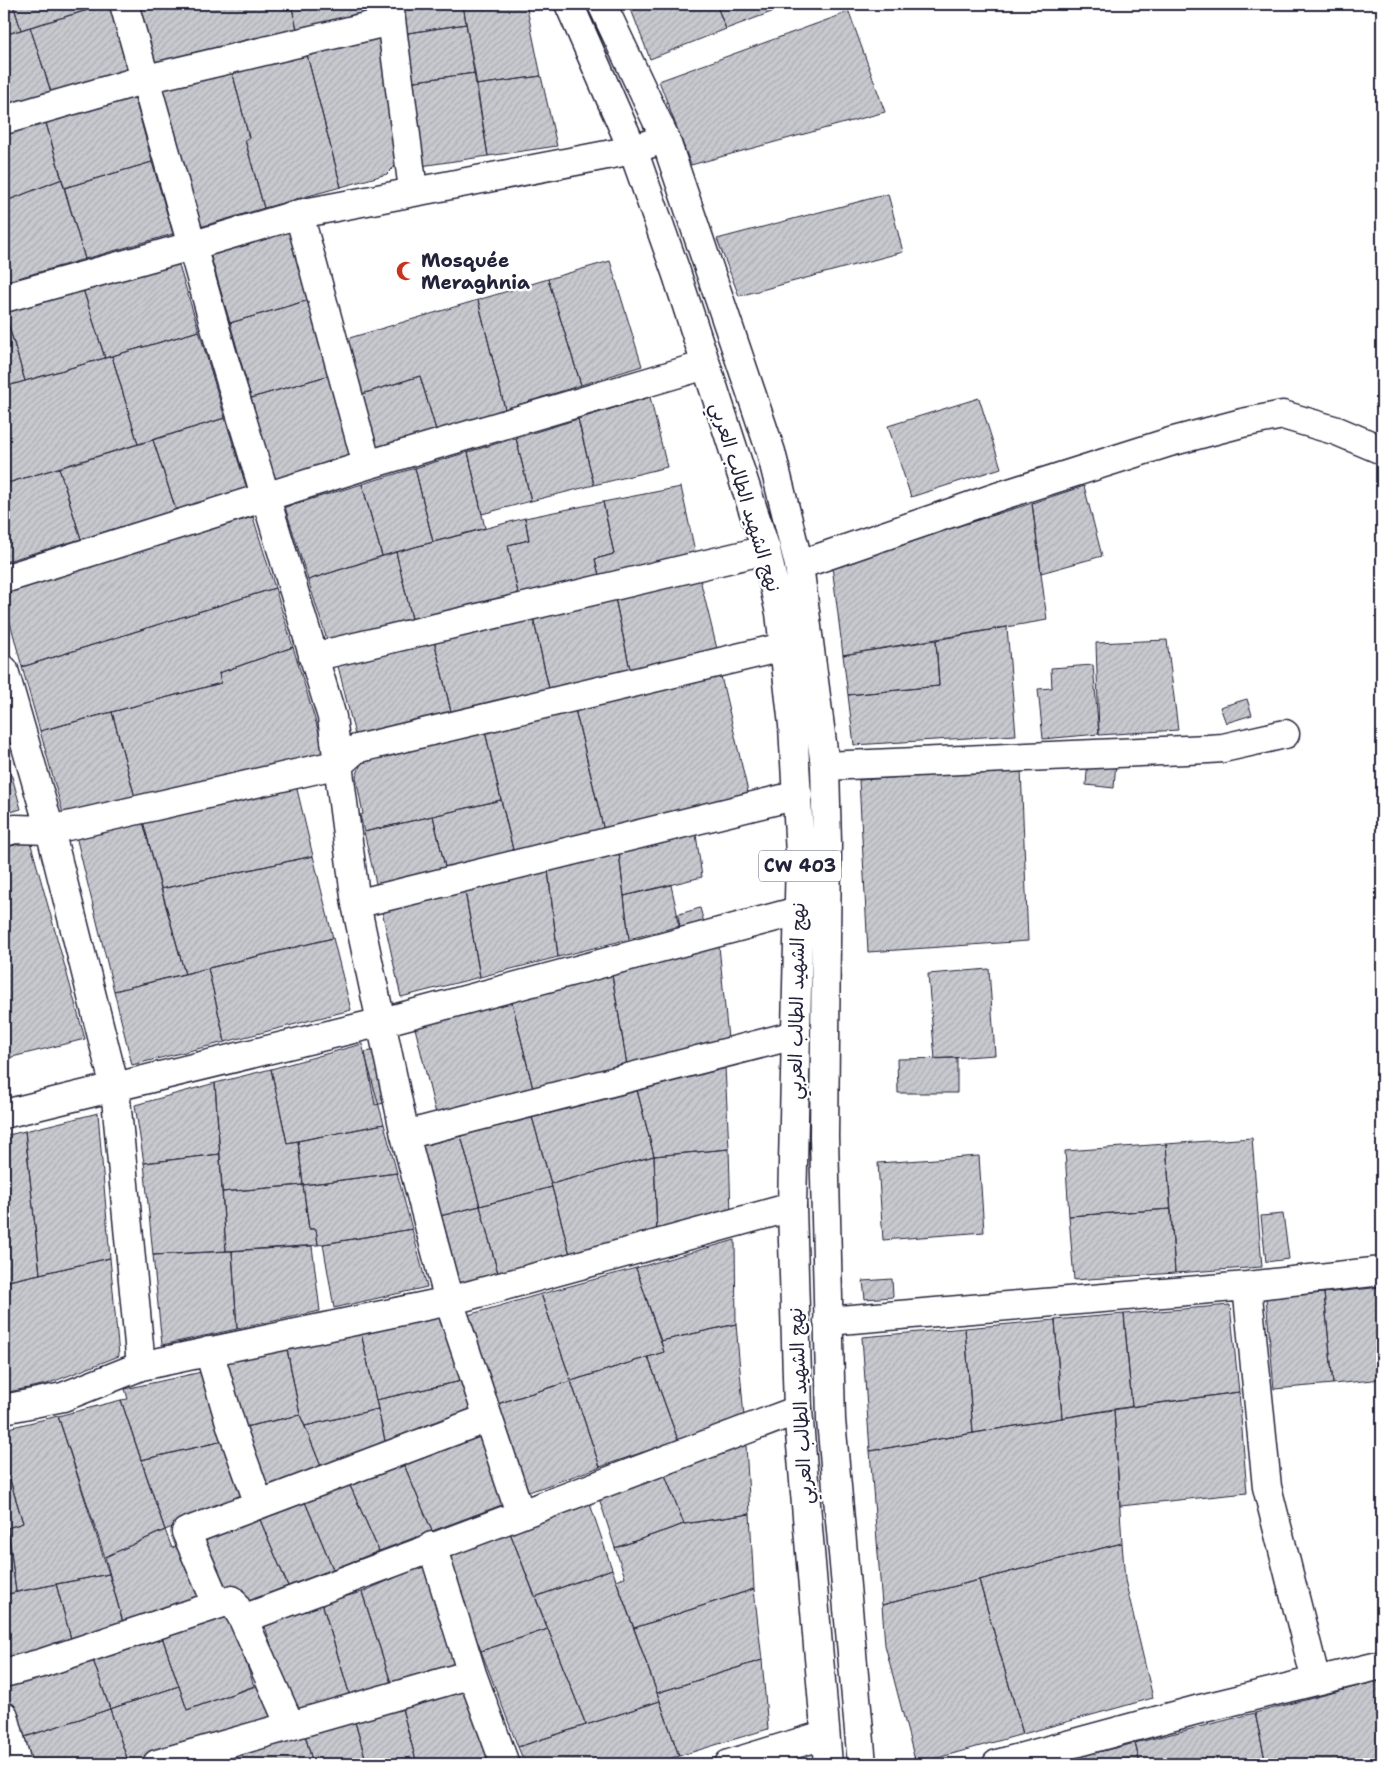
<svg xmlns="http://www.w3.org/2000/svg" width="1386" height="1768" viewBox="0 0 1386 1768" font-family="'Shantell Sans','Playpen Sans Arabic',sans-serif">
  <defs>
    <pattern id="building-hatch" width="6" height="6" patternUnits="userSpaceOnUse" patternTransform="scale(1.25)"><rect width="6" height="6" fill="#c8c8cf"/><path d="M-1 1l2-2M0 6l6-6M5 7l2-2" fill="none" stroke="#acacb3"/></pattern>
  </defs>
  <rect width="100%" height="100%" fill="#fff"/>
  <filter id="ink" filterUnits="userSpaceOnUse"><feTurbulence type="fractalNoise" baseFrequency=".02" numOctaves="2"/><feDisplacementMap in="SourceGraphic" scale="10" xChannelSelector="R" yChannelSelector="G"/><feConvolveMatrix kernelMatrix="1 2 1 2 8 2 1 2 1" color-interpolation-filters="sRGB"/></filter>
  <g filter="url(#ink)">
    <!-- building -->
    <path fill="url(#building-hatch)" stroke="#22223b" d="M 4,4 L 13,4 L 21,30 L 4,35 Z
      M 13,4 L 107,4 L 21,30 Z
      M 109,4 L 128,72 L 52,95 L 30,27 Z
      M 138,4 L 291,4 L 297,29 L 155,65 Z
      M 291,4 L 381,4 L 381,8 L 297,29 Z
      M 398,4 L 463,4 L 466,24 L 402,34 Z
      M 463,4 L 526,4 L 541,76 L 476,85 Z
      M 629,4 L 716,4 L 726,29 L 650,59 Z
      M 716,4 L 793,4 L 726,29 Z
      M 849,12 L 885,112 L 691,165 L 659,81 Z
      M 466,24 L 475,73 L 408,82 L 402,34 Z
      M 30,27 L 52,95 L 4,109 L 4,35 Z
      M 381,32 L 401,160 L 387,174 L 341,187 L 306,51 Z
      M 306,51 L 341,187 L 264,208 L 245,140 L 249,138 L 232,71 Z
      M 232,71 L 249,138 L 245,140 L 264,208 L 200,227 L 162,90 Z
      M 475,73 L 488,156 L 421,166 L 408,82 Z
      M 541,76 L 557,146 L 488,156 L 476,85 Z
      M 133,91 L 152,162 L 64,188 L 44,116 Z
      M 44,116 L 62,179 L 4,202 L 4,128 Z
      M 152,162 L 173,234 L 85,259 L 64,188 Z
      M 62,179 L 85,259 L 4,282 L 4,202 Z
      M 888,194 L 903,252 L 739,296 L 717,239 Z
      M 288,228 L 309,300 L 230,323 L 211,257 L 222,244 Z
      M 177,259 L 199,331 L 105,358 L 82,286 Z
      M 610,261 L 642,366 L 581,385 L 548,279 Z
      M 548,279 L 581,385 L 505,409 L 478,300 Z
      M 82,286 L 105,358 L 25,381 L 4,309 Z
      M 309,300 L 330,375 L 251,398 L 230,323 Z
      M 478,300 L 505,409 L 436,430 L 420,376 L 362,394 L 346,339 Z
      M 4,309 L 25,381 L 4,387 Z
      M 199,331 L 225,418 L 138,444 L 112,356 Z
      M 112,356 L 138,444 L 4,484 L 4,387 Z
      M 330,375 L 354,457 L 275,481 L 251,398 Z
      M 420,376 L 436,430 L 377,449 L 362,394 Z
      M 650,397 L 667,467 L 594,485 L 578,419 Z
      M 979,398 L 1001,468 L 911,497 L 888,426 Z
      M 225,418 L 247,489 L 176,510 L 153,440 Z
      M 578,419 L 594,485 L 531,501 L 516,438 Z
      M 516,438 L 531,501 L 482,514 L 468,452 Z
      M 153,440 L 176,510 L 81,539 L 59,468 Z
      M 468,452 L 485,528 L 433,542 L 415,468 Z
      M 59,468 L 81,539 L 4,562 L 4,484 Z
      M 415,468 L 433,542 L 382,556 L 362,484 Z
      M 362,484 L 382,556 L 308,580 L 285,507 Z
      M 1084,486 L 1102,556 L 1041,573 L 1032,503 Z
      M 681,487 L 696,556 L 600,579 L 595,559 L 614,554 L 603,502 Z
      M 603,502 L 614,554 L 595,559 L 600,579 L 519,598 L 508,545 L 529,540 L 525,518 Z
      M 1032,503 L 1047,620 L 843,655 L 832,566 Z
      M 253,517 L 275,588 L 22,667 L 4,600 L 4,591 Z
      M 525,518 L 529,540 L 508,545 L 519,598 L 413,623 L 396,552 Z
      M 396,552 L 413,623 L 328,643 L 308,580 Z
      M 700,579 L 718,653 L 631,674 L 615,598 Z
      M 275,588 L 293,647 L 219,673 L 221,683 L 40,731 L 22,667 Z
      M 615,598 L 631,674 L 550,693 L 533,617 Z
      M 533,617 L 550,693 L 452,716 L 434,640 Z
      M 1007,627 L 1016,735 L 854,745 L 848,695 L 939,686 L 936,640 Z
      M 434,640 L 452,716 L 356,739 L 337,662 Z
      M 936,640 L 939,686 L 848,695 L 843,655 Z
      M 1167,640 L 1178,730 L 1099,735 L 1096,643 Z
      M 293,647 L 327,759 L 136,801 L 112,712 L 221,683 L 219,673 Z
      M 1093,665 L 1099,734 L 1043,739 L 1038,689 L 1052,688 L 1051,668 Z
      M 720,672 L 749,796 L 604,831 L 574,705 Z
      M 1247,699 L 1252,715 L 1226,723 L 1220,707 Z
      M 574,705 L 604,831 L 514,854 L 484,727 Z
      M 112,712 L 136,801 L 64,817 L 40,731 Z
      M 484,727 L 501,800 L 364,832 L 360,815 L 363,814 L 356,777 L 361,763 L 360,757 Z
      M 4,748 L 21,809 L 4,814 Z
      M 1088,758 L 1116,760 L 1114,788 L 1086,785 Z
      M 1021,769 L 1028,941 L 868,952 L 859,780 Z
      M 296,785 L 313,856 L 161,889 L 142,818 Z
      M 501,800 L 514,854 L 446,871 L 433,816 Z
      M 433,816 L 446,871 L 377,888 L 364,832 Z
      M 142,818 L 185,974 L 114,991 L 75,832 Z
      M 696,834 L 702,877 L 624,896 L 619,853 Z
      M 30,841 L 85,1039 L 4,1059 L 4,848 Z
      M 619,853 L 629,939 L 558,957 L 548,870 Z
      M 313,856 L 333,938 L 185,974 L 161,889 Z
      M 548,870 L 558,957 L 480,977 L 465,891 Z
      M 671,885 L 680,926 L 629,939 L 624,896 Z
      M 465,891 L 480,977 L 401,997 L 382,911 Z
      M 700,908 L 705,926 L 681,933 L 676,915 Z
      M 333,938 L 351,1010 L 225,1042 L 208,968 Z
      M 719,946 L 728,1039 L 627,1065 L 612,975 Z
      M 208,968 L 225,1042 L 132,1065 L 114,991 Z
      M 989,969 L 995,1055 L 935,1059 L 928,974 Z
      M 612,975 L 627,1065 L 533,1089 L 512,1002 Z
      M 512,1002 L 533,1089 L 436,1114 L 415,1028 Z
      M 362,1044 L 384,1124 L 287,1143 L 271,1069 Z
      M 390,1048 L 399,1100 L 375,1105 L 365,1052 Z
      M 957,1058 L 957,1093 L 898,1093 L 897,1059 Z
      M 725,1067 L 729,1149 L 654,1156 L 637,1090 Z
      M 271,1069 L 287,1143 L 298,1141 L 303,1185 L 222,1192 L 215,1083 Z
      M 215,1083 L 220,1154 L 144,1163 L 135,1105 Z
      M 637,1090 L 654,1156 L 551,1184 L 532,1117 Z
      M 98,1113 L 110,1258 L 40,1274 L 25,1131 Z
      M 532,1117 L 552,1187 L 480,1206 L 461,1136 Z
      M 384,1124 L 397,1173 L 303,1185 L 298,1141 Z
      M 25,1131 L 40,1274 L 4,1282 L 4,1136 Z
      M 461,1136 L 480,1206 L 440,1216 L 422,1146 Z
      M 1252,1138 L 1262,1267 L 1175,1273 L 1166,1144 Z
      M 1166,1144 L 1171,1209 L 1069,1216 L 1065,1151 Z
      M 729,1149 L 731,1215 L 657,1234 L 654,1156 Z
      M 220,1154 L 226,1251 L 153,1255 L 144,1163 Z
      M 654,1156 L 657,1234 L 571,1258 L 551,1184 Z
      M 979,1156 L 984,1232 L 883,1240 L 878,1163 Z
      M 397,1173 L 412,1229 L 318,1245 L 316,1229 L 309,1229 L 303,1185 Z
      M 303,1185 L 309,1229 L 316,1229 L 318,1245 L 226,1251 L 222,1192 Z
      M 552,1187 L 571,1258 L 499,1277 L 480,1206 Z
      M 480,1206 L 499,1277 L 458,1288 L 440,1216 Z
      M 1171,1209 L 1175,1273 L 1074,1280 L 1069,1216 Z
      M 1283,1214 L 1289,1259 L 1266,1262 L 1261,1216 Z
      M 412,1229 L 427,1287 L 334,1308 L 323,1244 Z
      M 735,1240 L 736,1324 L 661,1341 L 636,1268 Z
      M 312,1246 L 320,1311 L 237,1329 L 232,1251 Z
      M 232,1251 L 237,1329 L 162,1345 L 153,1255 Z
      M 110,1258 L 119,1356 L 47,1384 L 4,1393 L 4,1282 Z
      M 636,1268 L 664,1352 L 571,1381 L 541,1294 Z
      M 892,1279 L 893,1297 L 865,1299 L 863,1281 Z
      M 1382,1287 L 1382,1379 L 1333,1384 L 1324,1293 Z
      M 1324,1293 L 1333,1384 L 1274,1389 L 1266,1298 Z
      M 541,1294 L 571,1381 L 497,1404 L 468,1315 Z
      M 1230,1305 L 1239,1392 L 1132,1407 L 1124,1314 Z
      M 1124,1314 L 1132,1407 L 1062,1418 L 1055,1320 Z
      M 445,1315 L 466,1380 L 376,1400 L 361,1333 Z
      M 1055,1320 L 1062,1418 L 973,1433 L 965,1328 Z
      M 736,1324 L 744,1417 L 678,1440 L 648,1357 L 664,1352 L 661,1341 Z
      M 965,1328 L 973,1433 L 870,1451 L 862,1337 Z
      M 361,1333 L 378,1409 L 305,1426 L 300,1415 L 287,1349 Z
      M 287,1349 L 300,1415 L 240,1428 L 220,1363 Z
      M 648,1357 L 678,1440 L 600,1467 L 571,1381 Z
      M 206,1371 L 228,1440 L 141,1460 L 121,1400 L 128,1399 L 125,1389 Z
      M 466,1380 L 476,1413 L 386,1445 L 376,1400 Z
      M 571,1381 L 600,1467 L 526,1493 L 497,1404 Z
      M 1239,1392 L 1247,1493 L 1120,1506 L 1114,1409 Z
      M 121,1400 L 165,1530 L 105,1557 L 58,1416 Z
      M 378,1409 L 386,1445 L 322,1469 L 305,1426 Z
      M 1114,1409 L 1122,1543 L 882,1605 L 870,1451 Z
      M 300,1415 L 322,1469 L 261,1492 L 240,1428 Z
      M 58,1416 L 109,1574 L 16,1592 L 8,1528 L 23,1523 L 4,1460 L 4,1429 Z
      M 481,1430 L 507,1503 L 432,1531 L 402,1460 Z
      M 228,1440 L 250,1497 L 165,1530 L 141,1460 Z
      M 746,1445 L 750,1514 L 684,1524 L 665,1475 Z
      M 4,1460 L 23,1523 L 4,1529 Z
      M 402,1460 L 432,1531 L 379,1551 L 348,1481 Z
      M 665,1475 L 684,1524 L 615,1548 L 599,1498 Z
      M 348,1481 L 379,1551 L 333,1569 L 303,1497 Z
      M 303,1497 L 333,1569 L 288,1586 L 258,1515 Z
      M 589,1501 L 612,1569 L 535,1597 L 509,1530 Z
      M 750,1514 L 754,1589 L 634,1628 L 616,1580 L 625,1577 L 615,1548 L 684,1524 Z
      M 258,1515 L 288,1586 L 246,1602 L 240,1588 L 222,1595 L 199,1537 Z
      M 8,1528 L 16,1592 L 4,1595 L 4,1529 Z
      M 165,1530 L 172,1548 L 185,1543 L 207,1598 L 124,1626 L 105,1557 Z
      M 509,1530 L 548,1629 L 481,1651 L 443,1554 Z
      M 1122,1543 L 1125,1580 L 1153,1698 L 1023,1734 L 979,1580 Z
      M 429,1563 L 463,1667 L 392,1686 L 362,1592 Z
      M 612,1569 L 660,1701 L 586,1725 L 535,1597 Z
      M 109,1574 L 124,1626 L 73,1646 L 56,1584 Z
      M 979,1580 L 1023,1734 L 916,1764 L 885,1645 L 882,1605 Z
      M 56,1584 L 73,1646 L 4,1664 L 4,1611 L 7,1610 L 4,1595 Z
      M 754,1589 L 762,1660 L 657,1693 L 634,1628 Z
      M 362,1592 L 392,1686 L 350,1696 L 322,1603 Z
      M 322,1603 L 350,1696 L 293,1711 L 263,1621 Z
      M 227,1608 L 254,1686 L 187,1710 L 160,1631 Z
      M 548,1629 L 586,1725 L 518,1747 L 481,1651 Z
      M 160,1631 L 179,1686 L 110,1709 L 91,1654 Z
      M 91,1654 L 110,1709 L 16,1740 L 4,1692 L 4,1684 Z
      M 762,1660 L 768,1729 L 679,1756 L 657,1693 Z
      M 1382,1680 L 1382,1764 L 1266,1764 L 1255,1713 Z
      M 262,1684 L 273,1721 L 129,1764 L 110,1709 L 179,1686 L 187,1710 Z
      M 467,1686 L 491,1764 L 417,1764 L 401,1705 Z
      M 660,1701 L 679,1756 L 653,1764 L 525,1764 L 518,1747 Z
      M 401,1705 L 417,1764 L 367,1764 L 354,1718 Z
      M 110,1709 L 129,1764 L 22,1764 L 16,1740 Z
      M 352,1712 L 367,1764 L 313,1764 L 304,1731 Z
      M 1255,1713 L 1266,1764 L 1140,1764 L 1135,1743 Z
      M 304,1731 L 313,1764 L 188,1764 Z
      M 1135,1743 L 1140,1764 L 1050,1764 Z"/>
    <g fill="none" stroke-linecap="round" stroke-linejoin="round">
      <defs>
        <path id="street" d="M 124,4 L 223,356 L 332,717 L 356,904 L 405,1135 L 449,1301 L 520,1513
          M 389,4 L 413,190
          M 4,120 L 146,79 L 391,21
          M 299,214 L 367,465
          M 4,298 L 191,246 L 299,214 L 633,150 L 665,138
          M 799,565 L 1000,496 L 1170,442 L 1242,423 L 1283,415 L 1337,431 L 1382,450
          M 4,579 L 367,465 L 706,365
          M 313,657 L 766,550
          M 4,670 L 50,830 L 115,1088 L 141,1366
          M 825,766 L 1208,749 L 1223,748 L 1285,734
          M 4,832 L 15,829 L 50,830 L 339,764 L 356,749 L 783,647
          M 356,904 L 798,795
          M 4,1114 L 382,1022 L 798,911 L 821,907
          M 405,1135 L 795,1035
          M 1247,1286 L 1267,1487 L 1316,1681
          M 828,1321 L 1247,1286 L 1382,1271
          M 209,1351 L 232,1429 L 259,1504
          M 4,1409 L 63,1397 L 141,1366 L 449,1301 L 792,1207
          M 432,1546 L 472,1674 L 505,1764
          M 217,1604 L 186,1532 L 488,1418
          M 243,1619 L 290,1725
          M 4,1673 L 42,1663 L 232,1600 L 243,1619 L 798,1410
          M 4,1716 L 17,1764
          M 157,1764 L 472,1674
          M 729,1764 L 824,1735
          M 997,1764 L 1200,1709 L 1382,1665"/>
        <path id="primary" d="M 569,4 L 633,150 L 676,272 L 766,550 L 780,613 L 793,725 L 800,855 L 792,1207 L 798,1410 L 828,1764
          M 602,4 L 665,138 L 771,452 L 799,565 L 825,766 L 827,844 L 824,1137 L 831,1420 L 862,1764"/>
      </defs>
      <!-- street casing -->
      <use href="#street" stroke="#22223b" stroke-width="31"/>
      <!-- primary casing -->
      <use href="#primary" stroke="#22223b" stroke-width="31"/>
      <!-- street -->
      <use href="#street" stroke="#fff" stroke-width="28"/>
      <!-- primary -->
      <use href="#primary" stroke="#fff" stroke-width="28"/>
    </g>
  </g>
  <!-- icons -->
  <defs>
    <symbol id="mosque-bare" viewBox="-9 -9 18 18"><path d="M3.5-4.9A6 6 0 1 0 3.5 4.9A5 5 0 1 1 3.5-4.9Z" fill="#c8321e" stroke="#fff" stroke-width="2.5" paint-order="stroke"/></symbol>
  </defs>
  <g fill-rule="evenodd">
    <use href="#mosque-bare" x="392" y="257" width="28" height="28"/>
  </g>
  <g text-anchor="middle" stroke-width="5" stroke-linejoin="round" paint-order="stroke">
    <!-- shield labels -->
    <rect fill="#fff" stroke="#646476" stroke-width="1" x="759" y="850.5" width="82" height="31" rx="4"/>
    <g font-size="18" font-weight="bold" fill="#22223b">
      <text x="800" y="872">CW 403</text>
    </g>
    <!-- poi labels -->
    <g font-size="19" font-weight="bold" fill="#22223b" stroke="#fff" text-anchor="start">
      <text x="421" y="267">Mosquée<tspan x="421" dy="22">Meraghnia</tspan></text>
    </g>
    <!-- street labels -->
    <g font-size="19" fill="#22223b" stroke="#fff">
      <text transform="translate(746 497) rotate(73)" y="7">نهج الشهيد الطالب العربي</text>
      <text transform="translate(796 1001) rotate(-89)" y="7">نهج الشهيد الطالب العربي</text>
      <text transform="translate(800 1406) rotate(-93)" y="7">نهج الشهيد الطالب العربي</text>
    </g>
  </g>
  <!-- margin -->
  <rect width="1386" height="1768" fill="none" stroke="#fff" stroke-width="20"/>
  <rect x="10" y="10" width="1366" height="1748" fill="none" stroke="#22223b" stroke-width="2" filter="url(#ink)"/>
</svg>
